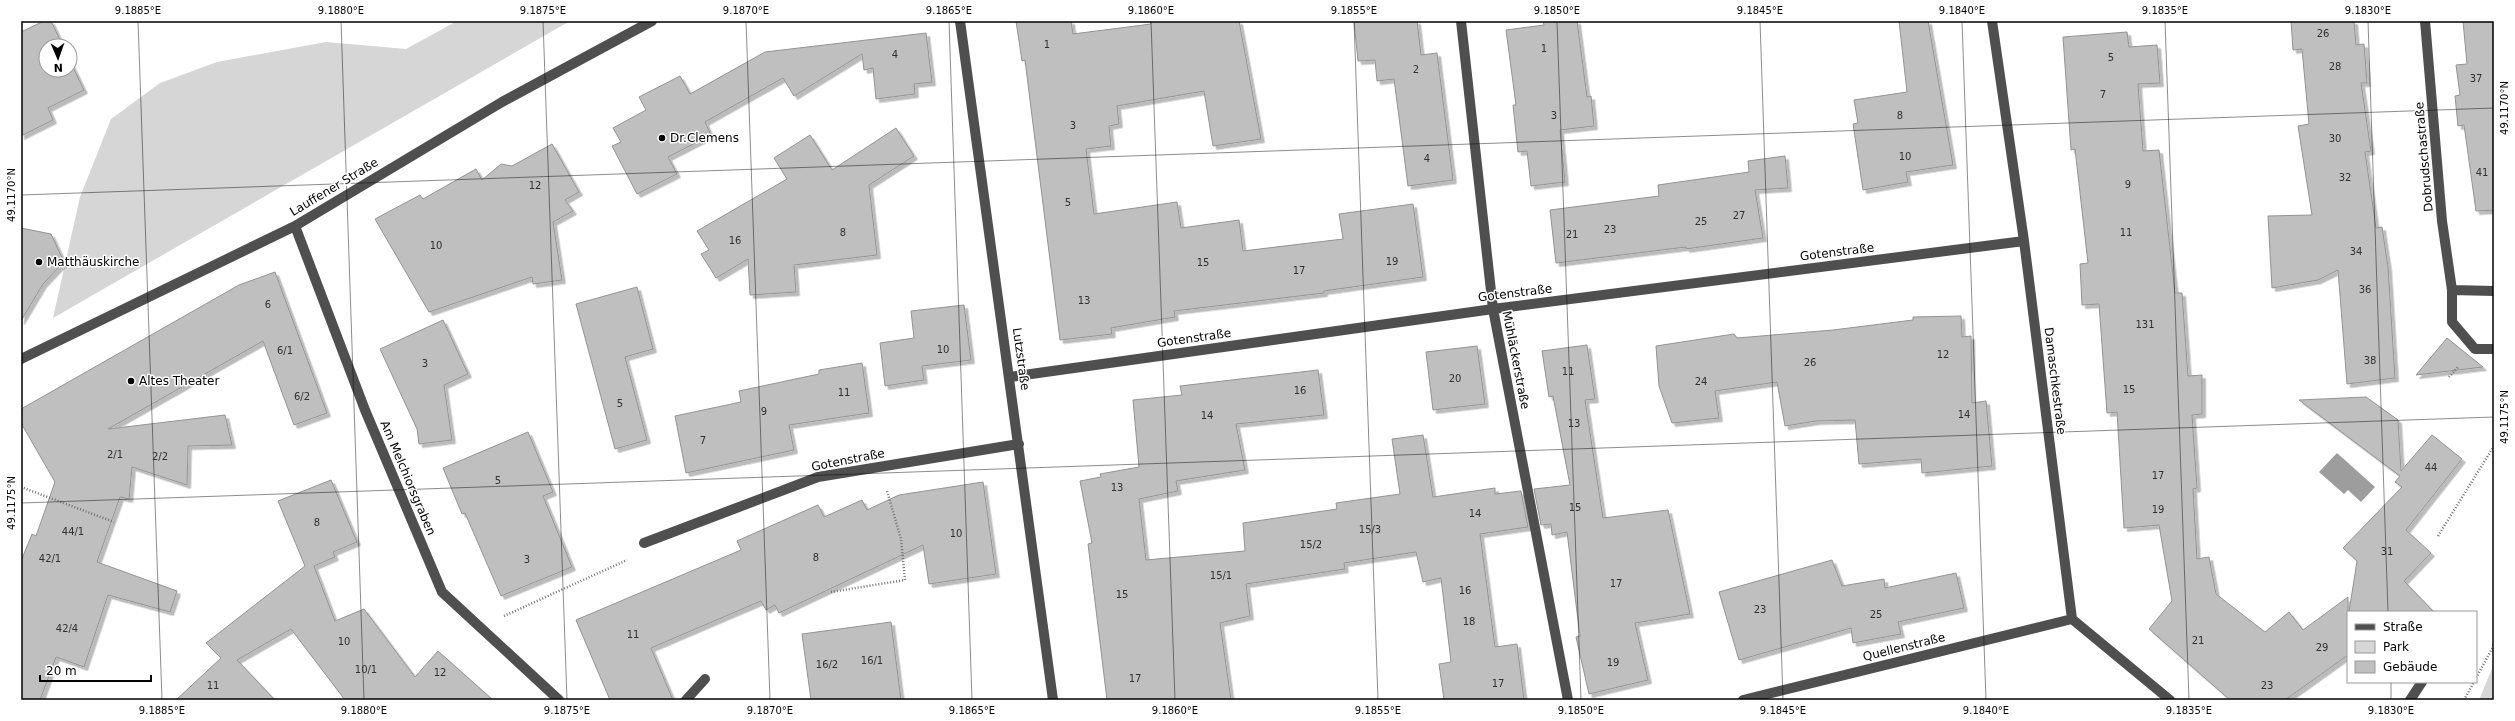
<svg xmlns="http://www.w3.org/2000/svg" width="2515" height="721" viewBox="0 0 2515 721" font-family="'DejaVu Sans',sans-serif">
  <defs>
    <filter id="shadow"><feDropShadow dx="3.5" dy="3.5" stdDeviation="0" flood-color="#0004"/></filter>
  </defs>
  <rect width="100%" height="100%" fill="#fff"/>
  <!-- green -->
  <path fill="#d6d6d6" d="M 457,21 L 570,21 L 53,318 L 80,197 L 111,119 L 160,83 L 217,62 L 326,42 L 406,49 Z
    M 2494,664 L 2494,700 L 2479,700 Z"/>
  <!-- water -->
  <path fill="#9d9d9d" d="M 2337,453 L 2375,487 L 2361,502 L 2348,490 L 2344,494 L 2319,472 Z"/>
  <!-- building -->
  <path fill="#bfbfbf" stroke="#939393" filter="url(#shadow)" d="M 44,21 L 51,21 L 63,46 L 46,46 L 46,70 L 70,70 L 70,61 L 84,90 L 48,108 L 53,120 L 21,136 L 21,32 Z
    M 1016,21 L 1071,21 L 1073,34 L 1151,24 L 1150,21 L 1239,21 L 1261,139 L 1213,146 L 1204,91 L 1117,106 L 1119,124 L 1109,126 L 1111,146 L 1086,149 L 1094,214 L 1177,202 L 1181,228 L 1239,220 L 1243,251 L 1343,239 L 1339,214 L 1413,204 L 1423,277 L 1324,291 L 1324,293 L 1174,311 L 1175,317 L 1111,328 L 1112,334 L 1060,340 L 1025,60 L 1022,61 Z
    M 1354,21 L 1417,21 L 1421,55 L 1437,53 L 1453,180 L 1408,186 L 1394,79 L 1377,81 L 1375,60 L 1358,61 Z
    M 1543,21 L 1577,21 L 1587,97 L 1591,96 L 1594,126 L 1560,130 L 1565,182 L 1531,186 L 1527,151 L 1518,152 L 1513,105 L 1516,105 L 1506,30 L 1544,25 Z
    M 1899,21 L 1928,21 L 1953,165 L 1906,172 L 1908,182 L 1863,190 L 1853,124 L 1858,123 L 1854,100 L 1907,92 Z
    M 2291,21 L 2354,21 L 2356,45 L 2364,44 L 2367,83 L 2361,83 L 2371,151 L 2365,152 L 2376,228 L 2382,227 L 2388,267 L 2395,378 L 2347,384 L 2338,270 L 2318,280 L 2272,288 L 2268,216 L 2312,215 L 2298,126 L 2309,124 L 2302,49 L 2293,50 Z
    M 2463,21 L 2494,21 L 2494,210 L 2476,211 L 2464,125 L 2458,126 L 2455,96 L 2460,95 L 2456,65 L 2467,64 Z
    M 2127,32 L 2129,47 L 2157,45 L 2160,83 L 2138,84 L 2143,151 L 2159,150 L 2175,293 L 2182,293 L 2188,376 L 2202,375 L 2202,414 L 2192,415 L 2197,488 L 2193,489 L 2197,559 L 2209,557 L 2216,594 L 2265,632 L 2289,612 L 2303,630 L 2348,597 L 2348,655 L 2285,700 L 2230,700 L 2149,629 L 2172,601 L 2159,525 L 2124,528 L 2117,412 L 2107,413 L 2099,304 L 2082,305 L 2080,264 L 2088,263 L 2075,149 L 2071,150 L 2063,37 Z
    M 926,33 L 932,82 L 914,84 L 915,94 L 876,99 L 873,68 L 864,70 L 862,54 L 794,96 L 783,78 L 705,122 L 711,135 L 668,157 L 677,174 L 637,194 L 612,146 L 621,142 L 613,128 L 646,110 L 639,97 L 680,76 L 690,94 L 765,52 Z
    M 896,128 L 914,156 L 869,185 L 877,255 L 794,265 L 796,292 L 750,295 L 748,259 L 716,278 L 701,254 L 709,250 L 697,231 L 787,179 L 774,158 L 810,135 L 832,170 Z
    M 552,144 L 579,192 L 565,200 L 573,211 L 553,222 L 562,280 L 533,284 L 532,277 L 429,312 L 375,219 L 420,195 L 423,199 L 476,169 L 482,180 L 501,164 L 512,166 Z
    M 1785,156 L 1788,188 L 1755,190 L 1763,238 L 1686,249 L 1686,247 L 1556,263 L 1550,210 L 1659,196 L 1658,185 L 1749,172 L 1748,161 Z
    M 21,228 L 51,234 L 64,262 L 43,284 L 21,321 Z
    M 275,272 L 327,413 L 294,425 L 263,341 L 108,429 L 225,415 L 232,445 L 188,446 L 187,485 L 132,467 L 129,499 L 120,497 L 97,562 L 177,591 L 170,612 L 108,595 L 84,667 L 56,657 L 40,700 L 21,700 L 21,561 L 32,534 L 36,536 L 55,482 L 21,423 L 21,409 L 239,285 Z
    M 637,287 L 653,349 L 625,357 L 647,440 L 615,449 L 576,304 Z
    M 964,305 L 971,360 L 922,366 L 924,380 L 885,386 L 880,343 L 914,338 L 911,311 Z
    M 1961,316 L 1962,337 L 1971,336 L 1972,403 L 1986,401 L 1992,466 L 1922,473 L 1921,459 L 1859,464 L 1855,420 L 1816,421 L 1785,426 L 1777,382 L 1715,391 L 1719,418 L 1672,423 L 1659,386 L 1656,346 L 1734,334 L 1737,338 L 1833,330 L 1913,320 L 1913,317 Z
    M 443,320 L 468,374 L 444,385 L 452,440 L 419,444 L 417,429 L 380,349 Z
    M 2447,338 L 2483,367 L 2416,375 Z
    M 1587,345 L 1595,399 L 1585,400 L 1603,518 L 1668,510 L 1690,614 L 1635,623 L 1648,680 L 1589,694 L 1576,637 L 1580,636 L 1567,532 L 1552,535 L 1551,524 L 1541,525 L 1534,489 L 1570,485 L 1553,396 L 1549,397 L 1542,351 Z
    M 1477,346 L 1485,404 L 1433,410 L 1426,352 Z
    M 862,363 L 869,413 L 789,425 L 794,450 L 686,473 L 675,416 L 741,402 L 739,391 L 819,374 L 819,370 Z
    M 1318,370 L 1324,415 L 1236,424 L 1245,470 L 1176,481 L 1178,491 L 1139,499 L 1146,560 L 1245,551 L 1243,523 L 1337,509 L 1336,503 L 1400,494 L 1392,439 L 1423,435 L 1433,497 L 1495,488 L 1495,494 L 1521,491 L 1528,527 L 1480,534 L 1495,647 L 1517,644 L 1524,700 L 1444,700 L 1439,664 L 1451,662 L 1441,578 L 1423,582 L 1416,552 L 1344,563 L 1345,569 L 1246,584 L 1250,616 L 1220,623 L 1231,700 L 1107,700 L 1088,544 L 1092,543 L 1080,481 L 1101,477 L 1100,474 L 1139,467 L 1133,400 L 1182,395 L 1180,386 Z
    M 2366,397 L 2398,420 L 2401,471 L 2432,435 L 2462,459 L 2406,530 L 2431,553 L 2404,581 L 2434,612 L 2349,612 L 2357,561 L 2343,548 L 2402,487 L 2395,482 L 2400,476 L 2299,400 Z
    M 528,432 L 553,492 L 543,496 L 572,567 L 501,596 L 465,513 L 462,514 L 443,468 Z
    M 331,480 L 357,542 L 333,552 L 335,557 L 314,566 L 335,621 L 364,609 L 415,677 L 438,651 L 493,700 L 345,700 L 291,629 L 237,660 L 275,700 L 176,700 L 221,658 L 206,643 L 305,566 L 278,501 Z
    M 983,482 L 996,574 L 929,584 L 923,545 L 779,613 L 775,605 L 766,610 L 761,601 L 651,648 L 673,700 L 610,700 L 576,620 L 741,550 L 737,541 L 818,505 L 824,517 L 862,500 L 867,510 L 899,495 Z
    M 1832,560 L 1842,586 L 1884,579 L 1885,588 L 1956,573 L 1964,608 L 1898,622 L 1901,634 L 1853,643 L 1851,628 L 1739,660 L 1719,592 Z
    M 891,622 L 901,700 L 811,700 L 802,634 Z"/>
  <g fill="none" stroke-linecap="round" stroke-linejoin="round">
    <!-- path -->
    <path stroke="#717171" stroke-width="2.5" stroke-dasharray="1 2" stroke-linecap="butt" d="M 2449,377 L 2458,367
      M 21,487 L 114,522
      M 2438,536 L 2494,446
      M 831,592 L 905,580 L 901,539 L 887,491
      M 504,616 L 627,560
      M 2476,678 L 2494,645
      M 2464,700 L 2474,682"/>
    <!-- minor -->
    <path stroke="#4f4f4f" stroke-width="10" d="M 960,21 L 1053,700
      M 1461,21 L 1493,309 L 1568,700
      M 1992,21 L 2024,241 L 2072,619 L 2170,700
      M 2425,21 L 2442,221 L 2452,290 L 2452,322 L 2475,349 L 2494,349
      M 295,226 L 365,410 L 442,592 L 559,700
      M 2452,290 L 2494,291
      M 21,359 L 295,226 L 502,102 L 652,21
      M 1010,377 L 1493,309 L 2024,241
      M 644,543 L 818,477 L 1019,444
      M 686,700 L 705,679
      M 1743,700 L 2072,619
      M 2410,700 L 2422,682"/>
  </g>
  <!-- ticks -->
  <path fill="none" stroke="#000" stroke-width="1" stroke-opacity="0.45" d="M 138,21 L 162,700M 341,21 L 364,700M 543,21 L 567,700M 746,21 L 770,700M 949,21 L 972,700M 1151,21 L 1175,700M 1354,21 L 1378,700M 1557,21 L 1581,700M 1760,21 L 1783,700M 1962,21 L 1986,700M 2165,21 L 2189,700M 2368,21 L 2388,612M 21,195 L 2494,108M 21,503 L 2494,417M 2391,682 L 2391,700"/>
  <!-- markers -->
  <g fill="#000" stroke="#fff" stroke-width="1.5">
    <circle cx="662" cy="138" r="4"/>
    <circle cx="39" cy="262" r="4"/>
    <circle cx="131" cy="381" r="4"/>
  </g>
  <g text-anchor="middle" stroke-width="3" stroke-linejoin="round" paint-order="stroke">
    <!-- number labels -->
    <g font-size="10" fill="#303030">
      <text x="2323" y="37">26</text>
      <text x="1047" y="48">1</text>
      <text x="1544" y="52">1</text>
      <text x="895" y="58">4</text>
      <text x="2111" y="61">5</text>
      <text x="2335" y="70">28</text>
      <text x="1416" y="73">2</text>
      <text x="2476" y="82">37</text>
      <text x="2103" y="98">7</text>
      <text x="1554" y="119">3</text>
      <text x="1900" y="119">8</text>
      <text x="1073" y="129">3</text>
      <text x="2335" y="142">30</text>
      <text x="1905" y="160">10</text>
      <text x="1427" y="162">4</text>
      <text x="2482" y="176">41</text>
      <text x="2345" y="181">32</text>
      <text x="2128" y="188">9</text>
      <text x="535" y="189">12</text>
      <text x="1068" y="206">5</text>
      <text x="1739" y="219">27</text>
      <text x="1701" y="225">25</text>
      <text x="1610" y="233">23</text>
      <text x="843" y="236">8</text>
      <text x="2126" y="236">11</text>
      <text x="1572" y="238">21</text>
      <text x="735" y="244">16</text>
      <text x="436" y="249">10</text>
      <text x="2356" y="255">34</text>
      <text x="1392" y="265">19</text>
      <text x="1203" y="266">15</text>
      <text x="1299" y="274">17</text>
      <text x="2365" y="293">36</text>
      <text x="1084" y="304">13</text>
      <text x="268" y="308">6</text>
      <text x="2145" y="328">131</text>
      <text x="943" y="353">10</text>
      <text x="285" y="354">6/1</text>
      <text x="1943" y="358">12</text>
      <text x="2370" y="364">38</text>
      <text x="1810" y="366">26</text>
      <text x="425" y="367">3</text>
      <text x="1568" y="375">11</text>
      <text x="1455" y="382">20</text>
      <text x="1701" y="385">24</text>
      <text x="2129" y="393">15</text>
      <text x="1300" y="394">16</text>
      <text x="844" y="396">11</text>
      <text x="302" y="400">6/2</text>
      <text x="620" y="407">5</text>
      <text x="764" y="415">9</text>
      <text x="1964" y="418">14</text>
      <text x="1207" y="419">14</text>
      <text x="1574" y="427">13</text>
      <text x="703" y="444">7</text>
      <text x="115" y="458">2/1</text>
      <text x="160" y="460">2/2</text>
      <text x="2431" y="471">44</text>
      <text x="2158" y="479">17</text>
      <text x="498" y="484">5</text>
      <text x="1117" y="491">13</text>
      <text x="1575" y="511">15</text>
      <text x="2158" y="513">19</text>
      <text x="1475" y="517">14</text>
      <text x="317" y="526">8</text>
      <text x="1370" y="533">15/3</text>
      <text x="73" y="535">44/1</text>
      <text x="956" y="537">10</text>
      <text x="1311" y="548">15/2</text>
      <text x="2387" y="555">31</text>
      <text x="816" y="561">8</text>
      <text x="50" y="562">42/1</text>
      <text x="527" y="563">3</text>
      <text x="1221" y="579">15/1</text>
      <text x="1616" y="587">17</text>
      <text x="1465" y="594">16</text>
      <text x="1122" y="598">15</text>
      <text x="1760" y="613">23</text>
      <text x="1876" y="618">25</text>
      <text x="1469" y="625">18</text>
      <text x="67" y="632">42/4</text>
      <text x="633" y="638">11</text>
      <text x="2198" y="644">21</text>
      <text x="344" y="645">10</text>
      <text x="2322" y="651">29</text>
      <text x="872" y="664">16/1</text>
      <text x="1613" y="666">19</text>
      <text x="827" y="668">16/2</text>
      <text x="366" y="673">10/1</text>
      <text x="440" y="676">12</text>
      <text x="1135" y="682">17</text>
      <text x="1498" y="687">17</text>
      <text x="213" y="689">11</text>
      <text x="2267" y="689">23</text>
    </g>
    <!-- poi labels -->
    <g font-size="12" fill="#000" stroke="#fff" text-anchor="start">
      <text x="670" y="142">Dr.Clemens</text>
      <text x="47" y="266">Matthäuskirche</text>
      <text x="139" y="385">Altes Theater</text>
    </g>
    <!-- street labels -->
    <g font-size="12" fill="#000" stroke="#fff">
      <text transform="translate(2424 157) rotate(-95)" y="4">Dobrudschastraße</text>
      <text transform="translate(334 187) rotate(-31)" y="4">Lauffener Straße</text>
      <text transform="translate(1837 252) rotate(-7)" y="4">Gotenstraße</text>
      <text transform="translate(1515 293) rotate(-7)" y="4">Gotenstraße</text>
      <text transform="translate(1194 338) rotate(-8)" y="4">Gotenstraße</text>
      <text transform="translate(1021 359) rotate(82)" y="4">Lutzstraße</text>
      <text transform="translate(1516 360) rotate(79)" y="4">Mühläckerstraße</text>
      <text transform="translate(2055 381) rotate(83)" y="4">Damaschkestraße</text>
      <text transform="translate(848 460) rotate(-11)" y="4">Gotenstraße</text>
      <text transform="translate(408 478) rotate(67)" y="4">Am Melchiorsgraben</text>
      <text transform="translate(1904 647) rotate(-14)" y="4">Quellenstraße</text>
    </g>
  </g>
  <!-- border -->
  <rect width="2515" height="721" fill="none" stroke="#ffffff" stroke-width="44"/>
  <!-- legend -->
  <rect x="2347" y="611" width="130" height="72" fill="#ffffff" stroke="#999999"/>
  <rect x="2355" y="624" width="20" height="6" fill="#4f4f4f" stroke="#999999"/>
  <text x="2383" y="631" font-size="12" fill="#000000">Straße</text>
  <rect x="2355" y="641" width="20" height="12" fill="#d6d6d6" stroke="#999999"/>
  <text x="2383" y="651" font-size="12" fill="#000000">Park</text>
  <rect x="2355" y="661" width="20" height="12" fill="#bfbfbf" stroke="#999999"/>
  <text x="2383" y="671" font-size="12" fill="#000000">Gebäude</text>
  <!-- north arrow -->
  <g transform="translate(58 58) rotate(178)"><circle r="19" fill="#ffffff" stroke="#999999"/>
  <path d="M0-3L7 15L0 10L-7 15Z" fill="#000000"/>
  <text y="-6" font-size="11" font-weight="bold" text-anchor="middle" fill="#000000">N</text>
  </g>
  <!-- scale -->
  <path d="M40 675v6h111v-6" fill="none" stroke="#000000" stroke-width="2"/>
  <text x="46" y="675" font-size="12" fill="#000000" stroke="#ffffff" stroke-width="3" paint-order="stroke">20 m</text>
  <rect x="22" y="22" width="2471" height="677" fill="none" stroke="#000" stroke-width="1.5"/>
  <g font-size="10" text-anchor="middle" fill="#000">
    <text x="138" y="14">9.1885°E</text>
    <text x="341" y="14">9.1880°E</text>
    <text x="543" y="14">9.1875°E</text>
    <text x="746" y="14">9.1870°E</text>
    <text x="949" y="14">9.1865°E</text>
    <text x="1151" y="14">9.1860°E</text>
    <text x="1354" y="14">9.1855°E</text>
    <text x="1557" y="14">9.1850°E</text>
    <text x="1760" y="14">9.1845°E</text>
    <text x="1962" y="14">9.1840°E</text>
    <text x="2165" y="14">9.1835°E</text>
    <text x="2368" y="14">9.1830°E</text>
    <text transform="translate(2504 108) rotate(-90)" y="4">49.1170°N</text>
    <text transform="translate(11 195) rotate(-90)" y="4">49.1170°N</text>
    <text transform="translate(2504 417) rotate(-90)" y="4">49.1175°N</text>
    <text transform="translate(11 503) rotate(-90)" y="4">49.1175°N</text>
    <text x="162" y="714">9.1885°E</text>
    <text x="364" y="714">9.1880°E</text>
    <text x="567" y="714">9.1875°E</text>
    <text x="770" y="714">9.1870°E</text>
    <text x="972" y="714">9.1865°E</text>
    <text x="1175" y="714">9.1860°E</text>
    <text x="1378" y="714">9.1855°E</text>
    <text x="1581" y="714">9.1850°E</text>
    <text x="1783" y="714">9.1845°E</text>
    <text x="1986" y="714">9.1840°E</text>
    <text x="2189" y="714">9.1835°E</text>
    <text x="2391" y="714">9.1830°E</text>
  </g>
</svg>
